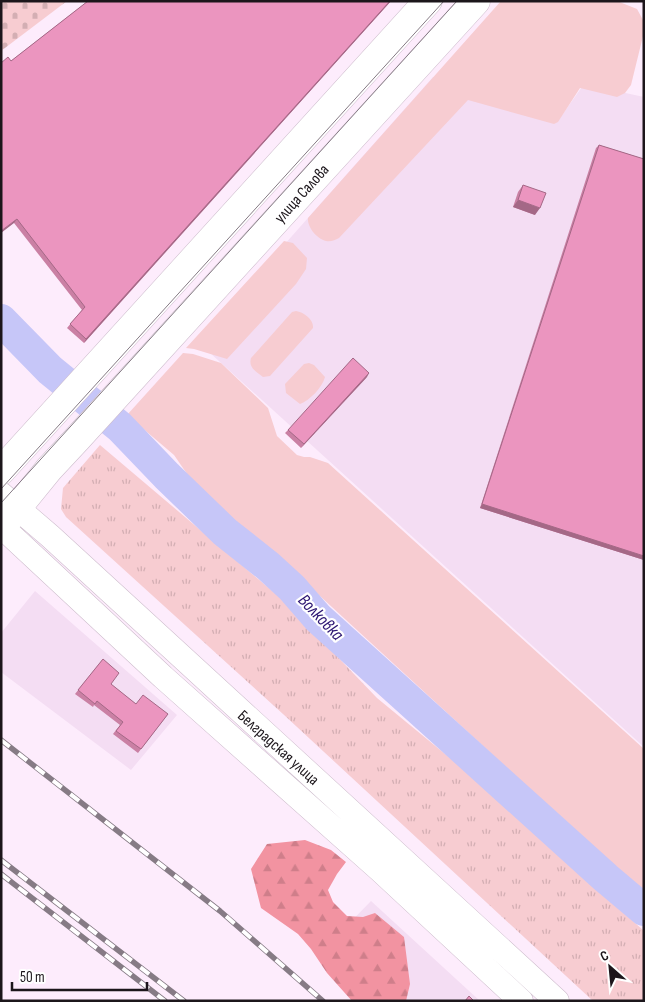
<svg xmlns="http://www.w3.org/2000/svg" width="645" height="1002" viewBox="0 0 645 1002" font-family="'Sofia Sans Condensed',sans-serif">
  <defs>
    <pattern id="forest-firs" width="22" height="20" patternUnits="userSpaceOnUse" patternTransform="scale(1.25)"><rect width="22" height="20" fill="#f293a1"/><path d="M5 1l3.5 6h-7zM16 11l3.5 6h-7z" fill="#cf7e8a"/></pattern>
    <pattern id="cemetery-stones" width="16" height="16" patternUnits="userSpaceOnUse" patternTransform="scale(1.25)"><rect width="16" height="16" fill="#f7ccd1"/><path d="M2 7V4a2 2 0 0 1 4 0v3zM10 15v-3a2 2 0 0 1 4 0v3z" fill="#d3aeb3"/></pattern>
    <pattern id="park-tufts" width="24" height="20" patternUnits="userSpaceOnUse" patternTransform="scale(1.25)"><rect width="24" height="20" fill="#f7ccd1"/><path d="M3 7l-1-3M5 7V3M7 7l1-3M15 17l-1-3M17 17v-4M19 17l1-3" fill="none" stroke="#d3aeb3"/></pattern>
  </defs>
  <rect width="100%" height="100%" fill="#fdecfc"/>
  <!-- built -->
  <path fill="#f4ddf3" d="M 433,77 L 560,118 L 584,84 L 644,97 L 644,747 L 198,342 Z
    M 35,591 L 177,715 L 131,770 L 1,672 L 1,633 Z
    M 371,901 L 480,1001 L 387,1001 L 328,945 Z"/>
  <!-- grass -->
  <path fill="#f7ccd1" d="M 501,1 L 617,1 L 637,9 L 643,20 L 644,32 L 631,85 L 625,93 L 617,97 L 580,88 L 558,122 L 554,124 L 468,100 L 339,238 C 335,240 331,242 326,241 C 317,239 307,227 308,218 Z
    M 284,241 L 293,243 L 307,258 L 306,269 L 296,284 L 227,359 L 194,349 L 186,348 Z
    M 296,311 C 304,312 314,320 313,328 L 270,376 L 263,377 C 257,372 248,368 251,358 L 292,312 Z
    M 183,353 L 193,354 L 221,363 L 268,408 L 277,436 L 297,455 L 304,457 L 310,457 L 328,463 L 644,749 L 644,894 L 283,562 L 249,537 L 194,484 L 174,455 L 127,415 Z
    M 309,363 L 314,365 L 325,377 C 322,388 310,400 300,404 L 286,393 L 285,384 L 304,364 Z"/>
  <!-- forest -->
  <path fill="url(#forest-firs)" d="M 305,840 L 331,850 L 346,862 L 337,874 L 328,890 L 333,902 L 347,916 L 363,917 L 375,913 L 404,937 L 410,984 L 406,1001 L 352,1001 L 327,973 L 311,949 L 298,934 L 261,908 L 251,869 L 267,844 Z"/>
  <!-- cemetery -->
  <path fill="url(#cemetery-stones)" d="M 1,1 L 67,1 L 1,51 Z"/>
  <!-- park -->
  <path fill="url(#park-tufts)" d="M 100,445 L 283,600 L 377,698 L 467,772 L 644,931 L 644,1001 L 593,1001 L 283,714 L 66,517 L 61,509 L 63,488 Z"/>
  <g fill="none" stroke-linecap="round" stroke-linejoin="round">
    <!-- river -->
    <path stroke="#c6c6f8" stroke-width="32" d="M 1,320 L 50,370 L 120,427 L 167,476 L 225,532 L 268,566 L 292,588 L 318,618 L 606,878 L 644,910"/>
    <defs>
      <path id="minor" d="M 1,494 L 50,536 L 557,1001
        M 1,524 L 2,527 L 163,677 L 380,870 L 521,1001"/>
      <path id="major" d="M 1,471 L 428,1
        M 1,528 L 49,469 L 77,439 L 476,1"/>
    </defs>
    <!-- minor casing -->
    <use href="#minor" stroke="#cdbccc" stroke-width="25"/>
    <!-- major casing -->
    <use href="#major" stroke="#cdbccc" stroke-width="29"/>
    <!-- minor -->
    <use href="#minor" stroke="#fff" stroke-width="24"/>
    <!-- major -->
    <use href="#major" stroke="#fff" stroke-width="28"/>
    <!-- tram -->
    <path stroke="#867b85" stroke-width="1" d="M 1,489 L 444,1
      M 1,503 L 457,1"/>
    <defs>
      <path id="rail" d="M 1,740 L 220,911 L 323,1001
        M 1,860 L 184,1001
        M 1,874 L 165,1001"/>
    </defs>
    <!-- rail casing -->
    <use href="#rail" stroke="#867b85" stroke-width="5.5"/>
    <!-- rail -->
    <use href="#rail" stroke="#fff" stroke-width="4" stroke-dasharray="11" stroke-linecap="butt"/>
  </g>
  <!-- wall -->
  <path fill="#ca80a4" d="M 88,1 L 391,1 L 84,343 L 67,328 L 82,310 L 14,223 L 11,61 Z
    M 599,145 L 644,159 L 644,560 L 480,508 L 596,148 Z
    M 523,185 L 535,215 L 513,207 L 518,192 Z
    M 367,377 L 301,448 L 285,433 L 288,430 Z
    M 103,659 L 111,685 L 136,704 L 168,714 L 138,753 L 113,734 L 120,725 L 94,705 L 93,707 L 75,694 Z"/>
  <!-- shaded-wall -->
  <path fill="#a46886" d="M 390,1 L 391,1 L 84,343 L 86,339 Z
    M 518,200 L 540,208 L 535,215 L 513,207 Z
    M 17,219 L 14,223 L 1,233 L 1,231 Z
    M 369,373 L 367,377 L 301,448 L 304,444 Z
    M 482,504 L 644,556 L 644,560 L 480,508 Z"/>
  <!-- building -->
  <path fill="#eb95bf" stroke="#a46886" d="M 88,1 L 390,1 L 86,339 L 70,324 L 85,307 L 17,219 L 1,231 L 1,63 L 8,57 L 11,61 Z
    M 599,145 L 644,159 L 644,556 L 482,504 Z
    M 523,185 L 546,193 L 540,208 L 518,200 Z
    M 353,358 L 369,373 L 304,444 L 288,430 Z
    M 103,659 L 119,673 L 111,684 L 136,704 L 143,695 L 168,714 L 141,749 L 116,731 L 123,722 L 97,701 L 95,704 L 78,690 Z
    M 469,996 L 474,1001 L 465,1001 Z"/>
  <g text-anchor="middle" stroke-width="4.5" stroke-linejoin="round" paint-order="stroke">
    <!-- street labels -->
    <g font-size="16" fill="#1c161b" stroke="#fff">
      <text transform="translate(301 193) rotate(-48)" y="6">улица Салова</text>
      <text transform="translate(279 747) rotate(42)" y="6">Белградская улица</text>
    </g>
    <!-- water labels -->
    <g font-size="18" font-style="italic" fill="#2c1572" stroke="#fff">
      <text transform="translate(321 617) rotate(46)" y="6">Волковка</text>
    </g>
  </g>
  <!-- border -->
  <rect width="645" height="1002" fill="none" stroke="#1c161b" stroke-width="5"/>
  <!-- north arrow -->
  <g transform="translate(610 967) rotate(333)" stroke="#ffffff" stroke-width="4" paint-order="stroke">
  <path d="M0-4L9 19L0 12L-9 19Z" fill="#1c161b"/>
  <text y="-8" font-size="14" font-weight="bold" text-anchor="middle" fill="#1c161b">С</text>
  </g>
  <!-- scale -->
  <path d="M12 982v8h135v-8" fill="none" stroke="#1c161b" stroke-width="2.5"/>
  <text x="20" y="982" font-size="15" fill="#1c161b" stroke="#ffffff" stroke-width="4" paint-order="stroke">50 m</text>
</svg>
